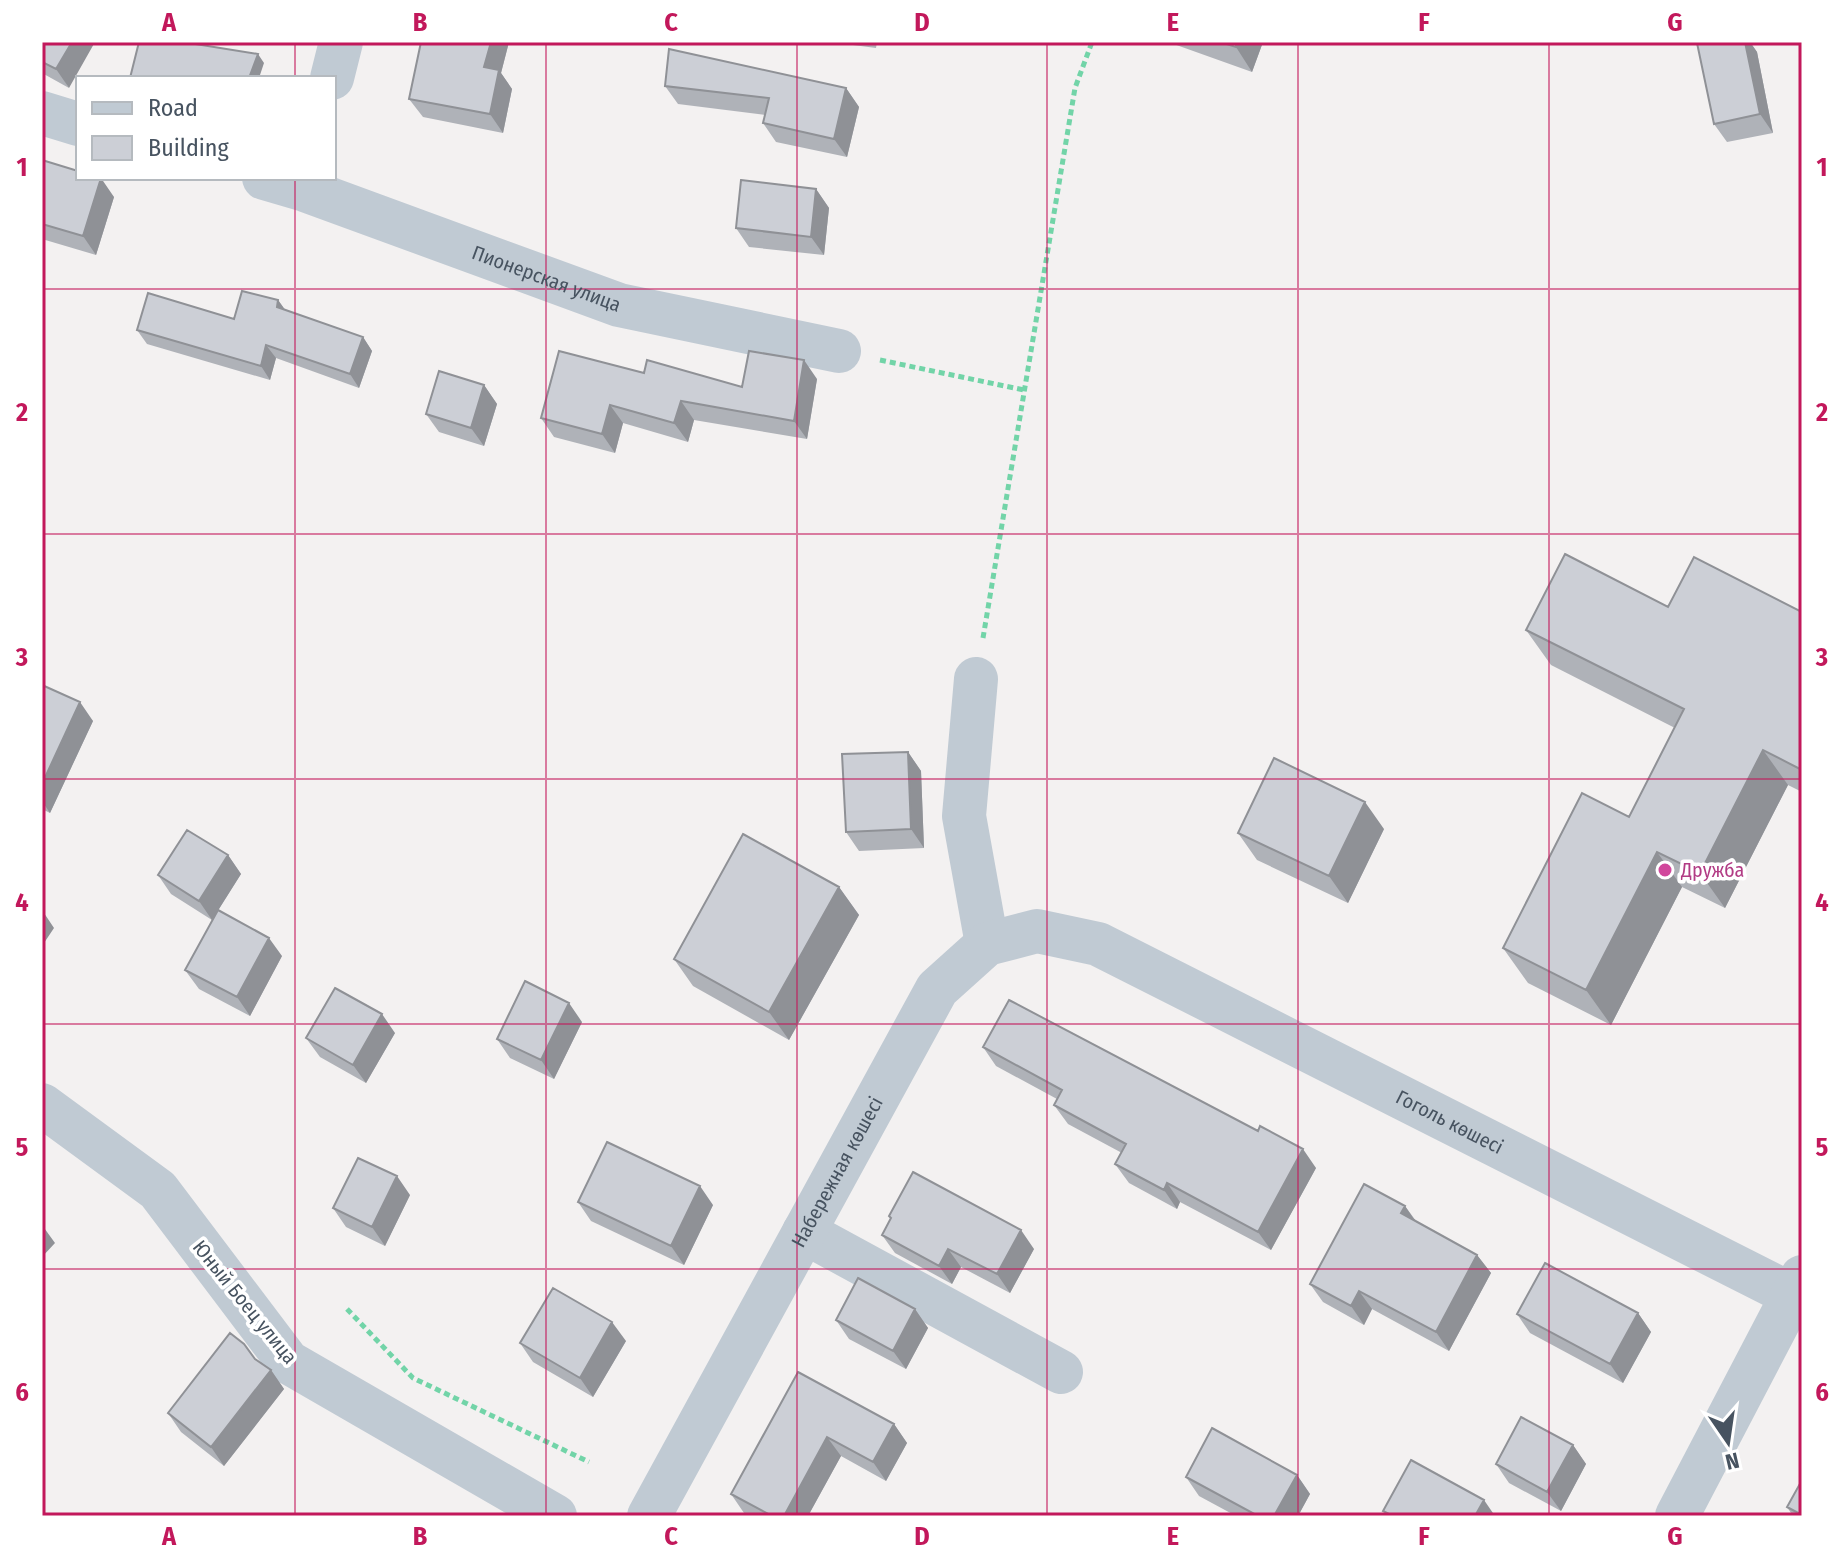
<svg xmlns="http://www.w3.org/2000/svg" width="1844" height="1558" viewBox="0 0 1844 1558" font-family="'Fira Sans Condensed',sans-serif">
  <rect width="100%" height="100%" fill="#f3f1f1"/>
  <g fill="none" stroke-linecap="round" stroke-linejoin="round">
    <!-- path -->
    <path stroke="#72d4a8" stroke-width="5" stroke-dasharray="6 4" stroke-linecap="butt" d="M 880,360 L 1024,390
      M 983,638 L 1075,88 L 1092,42
      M 347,1309 L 413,1378 L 589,1462"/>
    <!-- minor -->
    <g stroke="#c0cad3" stroke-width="44">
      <path d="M 332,78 L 341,42"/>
      <path d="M 42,113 L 78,124"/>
      <path id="s1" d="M 264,178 L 305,190 L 619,305 L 839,351"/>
      <path d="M 976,679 L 964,816 L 987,944"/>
      <path d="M 42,1105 L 158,1190 L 288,1362 L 555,1516"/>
      <path d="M 804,1232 L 1061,1372"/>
      <path id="s2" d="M 649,1516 L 937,989 L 987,944 L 1037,931 L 1098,944 L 1802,1300"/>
      <path d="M 1677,1516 L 1802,1277"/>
    </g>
  </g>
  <!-- wall -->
  <path fill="#afb2b8" d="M 42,42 L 69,88 L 42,73 Z
    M 421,42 L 509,42 L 501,73 L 512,89 L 503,133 L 423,117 L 409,99 Z
    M 830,42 L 877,42 L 876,48 Z
    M 1168,42 L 1263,42 L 1252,72 Z
    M 1700,42 L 1750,42 L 1757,52 L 1773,133 L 1727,142 L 1714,124 Z
    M 665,86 L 846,88 L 859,107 L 847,157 L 776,142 L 763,123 L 765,115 L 678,104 Z
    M 42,160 L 114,197 L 96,255 L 42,239 Z
    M 816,189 L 829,208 L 824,255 L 749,247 L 736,228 Z
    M 278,300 L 286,311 L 363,337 L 372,351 L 359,388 L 276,358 L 270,380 L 147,344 L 137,330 L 234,319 Z
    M 644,373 L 742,387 L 817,379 L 807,439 L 694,420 L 688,442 L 623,423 L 615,453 L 554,437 L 541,418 Z
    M 484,385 L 497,404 L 484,446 L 439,432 L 426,414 Z
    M 1668,607 L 1802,612 L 1802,792 L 1788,785 L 1725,908 L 1682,887 L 1611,1025 L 1528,983 L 1503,948 L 1629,817 L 1675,728 L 1551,665 L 1526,630 Z
    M 42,685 L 93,721 L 50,813 L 42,809 Z
    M 908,752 L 921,771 L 924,848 L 859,851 L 846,832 Z
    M 1384,829 L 1348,903 L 1257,860 L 1238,833 Z
    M 228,855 L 241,874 L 212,920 L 171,894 L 158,875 Z
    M 839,887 L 859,915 L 789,1040 L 693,986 L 674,959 Z
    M 282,956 L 250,1016 L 199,989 L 185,970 Z
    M 582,1022 L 554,1079 L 510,1058 L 497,1039 Z
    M 395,1033 L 366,1083 L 320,1057 L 306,1038 Z
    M 983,1047 L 1316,1168 L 1271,1250 L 1180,1202 L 1177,1209 L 1129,1183 L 1115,1164 L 1122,1153 L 1068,1124 L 1054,1105 L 1057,1099 L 996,1066 Z
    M 410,1195 L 385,1246 L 346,1227 L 333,1208 Z
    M 578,1202 L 713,1205 L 684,1265 L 591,1221 Z
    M 1405,1206 L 1416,1221 L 1477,1255 L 1491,1273 L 1449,1351 L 1372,1309 L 1364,1325 L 1323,1302 L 1310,1284 Z
    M 889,1216 L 1034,1249 L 1010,1293 L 961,1267 L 952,1284 L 895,1253 L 882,1235 L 891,1219 Z
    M 915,1309 L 928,1328 L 906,1369 L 849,1339 L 836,1320 Z
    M 1638,1313 L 1651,1332 L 1623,1383 L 1530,1333 L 1517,1314 Z
    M 626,1341 L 593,1397 L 533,1362 L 520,1343 Z
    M 271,1370 L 284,1389 L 224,1466 L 181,1432 L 168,1413 Z
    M 798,1372 L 894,1424 L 907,1443 L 886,1481 L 841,1456 L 808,1516 L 750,1516 L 744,1513 L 731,1494 Z
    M 1573,1445 L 1586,1464 L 1561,1511 L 1509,1483 L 1496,1464 Z
    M 1297,1475 L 1310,1494 L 1298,1516 L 1236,1516 L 1199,1496 L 1186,1477 Z
    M 1802,1480 L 1802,1516 L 1793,1516 L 1787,1507 Z"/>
  <!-- shaded-wall -->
  <path fill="#8f9196" d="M 72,42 L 95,42 L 69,88 L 56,69 Z
    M 491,42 L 509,42 L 501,73 L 512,89 L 503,133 L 490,114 L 484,67 Z
    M 1237,42 L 1263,42 L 1252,72 L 1236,47 Z
    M 1745,42 L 1750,42 L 1757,52 L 1773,133 L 1760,114 Z
    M 258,54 L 264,63 L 259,78 L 249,78 Z
    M 846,88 L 859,107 L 847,157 L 834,139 Z
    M 101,178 L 114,197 L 96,255 L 83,236 Z
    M 816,189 L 829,208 L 824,255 L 811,237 Z
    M 278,300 L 288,314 L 277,307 Z
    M 363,337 L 372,351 L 359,388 L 350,374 Z
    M 266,345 L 276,358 L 270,380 L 261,366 Z
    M 804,360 L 817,379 L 807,439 L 794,421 Z
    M 484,385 L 497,404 L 484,446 L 471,428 Z
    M 681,401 L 694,420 L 688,442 L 674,423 Z
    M 610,405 L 623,423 L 615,453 L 602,434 Z
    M 80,702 L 93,721 L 50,813 L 42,801 L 42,784 Z
    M 1763,750 L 1788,785 L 1725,908 L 1700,873 Z
    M 908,752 L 921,771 L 924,848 L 911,829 Z
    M 1365,802 L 1384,829 L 1348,903 L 1329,876 Z
    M 1657,852 L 1682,887 L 1611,1025 L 1586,990 Z
    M 228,855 L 241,874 L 212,920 L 199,901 Z
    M 839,887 L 859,915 L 789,1040 L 769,1012 Z
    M 42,910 L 54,928 L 42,946 Z
    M 269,938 L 282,956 L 250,1016 L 237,997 Z
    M 569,1003 L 582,1022 L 554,1079 L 541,1060 Z
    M 382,1014 L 395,1033 L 366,1083 L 353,1065 Z
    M 1303,1149 L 1316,1168 L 1271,1250 L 1258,1232 Z
    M 397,1176 L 410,1195 L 385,1246 L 372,1227 Z
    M 1167,1183 L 1180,1202 L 1177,1209 L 1164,1190 Z
    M 700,1186 L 713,1205 L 684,1265 L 671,1246 Z
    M 1405,1206 L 1418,1225 L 1401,1213 Z
    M 42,1225 L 55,1243 L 42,1257 Z
    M 1021,1230 L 1034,1249 L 1010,1293 L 997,1274 Z
    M 948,1249 L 961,1267 L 952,1284 L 939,1266 Z
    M 1477,1255 L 1491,1273 L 1449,1351 L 1436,1332 Z
    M 1359,1291 L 1372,1309 L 1364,1325 L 1351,1306 Z
    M 915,1309 L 928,1328 L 906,1369 L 893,1351 Z
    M 1638,1313 L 1651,1332 L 1623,1383 L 1610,1364 Z
    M 612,1322 L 626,1341 L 593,1397 L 580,1378 Z
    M 271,1370 L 284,1389 L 224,1466 L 211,1447 Z
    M 894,1424 L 907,1443 L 886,1481 L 873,1462 Z
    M 827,1437 L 841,1456 L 808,1516 L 784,1516 Z
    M 1573,1445 L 1586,1464 L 1561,1511 L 1547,1492 Z
    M 1297,1475 L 1310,1494 L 1298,1516 L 1274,1516 Z
    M 1484,1500 L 1495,1516 L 1475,1516 Z"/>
  <!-- building -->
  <path fill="#cccfd6" stroke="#8f9196" stroke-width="2" d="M 42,42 L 72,42 L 56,69 L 42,62 Z
    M 139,42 L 183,42 L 258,54 L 249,78 L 130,78 Z
    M 421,42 L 491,42 L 484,67 L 499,70 L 490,114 L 409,99 Z
    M 1220,42 L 1237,42 L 1236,47 Z
    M 1745,42 L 1760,114 L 1714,124 L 1697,43 Z
    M 669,49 L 846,88 L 834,139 L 763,123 L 769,98 L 665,86 Z
    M 42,160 L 78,171 L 78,178 L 101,178 L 83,236 L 42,224 Z
    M 741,180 L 816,189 L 811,237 L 736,228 Z
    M 242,291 L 278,300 L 277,307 L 363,337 L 350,374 L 266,345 L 261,366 L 137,330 L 148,293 L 234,319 Z
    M 559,351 L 644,373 L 647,360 L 742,387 L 749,351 L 804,360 L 794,421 L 681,401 L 674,423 L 610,405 L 602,434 L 541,418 Z
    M 439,371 L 484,385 L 471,428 L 426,414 Z
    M 1565,554 L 1668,607 L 1694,557 L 1802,612 L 1802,770 L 1763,750 L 1700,873 L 1657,852 L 1586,990 L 1503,948 L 1582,793 L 1629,817 L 1684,709 L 1526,630 Z
    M 42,685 L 80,702 L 42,784 Z
    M 908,752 L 911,829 L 846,832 L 842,754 Z
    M 1274,758 L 1365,802 L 1329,876 L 1238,833 Z
    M 187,830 L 228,855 L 199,901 L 158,875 Z
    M 743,834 L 839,887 L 769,1012 L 674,959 Z
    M 218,910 L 269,938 L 237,997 L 185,970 Z
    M 525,981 L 569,1003 L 541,1060 L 497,1039 Z
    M 335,988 L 382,1014 L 353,1065 L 306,1038 Z
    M 1009,1000 L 1258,1131 L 1260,1126 L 1303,1149 L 1258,1232 L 1167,1183 L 1164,1190 L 1115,1164 L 1126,1144 L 1054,1105 L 1062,1090 L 983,1047 Z
    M 607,1142 L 700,1186 L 671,1246 L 578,1202 Z
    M 358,1158 L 397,1176 L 372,1227 L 333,1208 Z
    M 913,1172 L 1021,1230 L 997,1274 L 948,1249 L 939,1266 L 882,1235 L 891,1218 L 889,1216 Z
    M 1364,1184 L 1405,1206 L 1401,1213 L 1477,1255 L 1436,1332 L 1359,1291 L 1351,1306 L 1310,1284 Z
    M 1545,1263 L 1638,1313 L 1610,1364 L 1517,1314 Z
    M 858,1278 L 915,1309 L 893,1351 L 836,1320 Z
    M 553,1288 L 612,1322 L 580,1378 L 520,1343 Z
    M 230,1333 L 244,1344 L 255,1359 L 271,1370 L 211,1447 L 168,1413 Z
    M 798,1372 L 894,1424 L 873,1462 L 827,1437 L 784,1516 L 772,1516 L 731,1494 Z
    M 1521,1417 L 1573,1445 L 1547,1492 L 1496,1464 Z
    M 1212,1428 L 1297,1475 L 1274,1516 L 1258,1516 L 1186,1477 Z
    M 1411,1460 L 1484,1500 L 1475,1516 L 1393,1516 L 1383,1511 Z
    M 1802,1480 L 1802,1515 L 1787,1507 Z"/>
  <!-- grid -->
  <path fill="none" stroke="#c2185b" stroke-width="2" stroke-opacity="0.55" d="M 295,42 L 295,78M 546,42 L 546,1516M 797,42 L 797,1516M 1047,42 L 1047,1516M 1298,42 L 1298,1516M 1549,42 L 1549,1516M 295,178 L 295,1516M 42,289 L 1802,289M 42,534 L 1802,534M 42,779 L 1802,779M 42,1024 L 1802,1024M 42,1269 L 1802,1269"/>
  <!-- markers -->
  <circle fill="#d1479c" stroke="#fff" stroke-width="3" cx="1665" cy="870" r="8"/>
  <g text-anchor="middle" stroke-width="7" stroke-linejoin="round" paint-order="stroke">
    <!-- street labels -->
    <g font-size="20" fill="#475360" stroke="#fff">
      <text dy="7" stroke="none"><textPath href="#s1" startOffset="300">Пионерская улица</textPath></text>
      <text dy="7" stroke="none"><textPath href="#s2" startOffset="1176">Гоголь көшесі</textPath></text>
      <text dy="7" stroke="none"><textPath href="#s2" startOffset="392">Набережная көшесі</textPath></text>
      <text transform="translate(245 1302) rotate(51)" y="7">Юный Боец улица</text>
    </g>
    <!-- hotel labels -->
    <g font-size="20" fill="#b23c85" stroke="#fff" text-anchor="start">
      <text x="1681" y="877">Дружба</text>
    </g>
  </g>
  <!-- border -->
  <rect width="1844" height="1558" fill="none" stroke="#ffffff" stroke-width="88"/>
  <!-- legend -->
  <rect x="76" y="76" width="260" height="104" fill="#ffffff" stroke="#b5babf" stroke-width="2"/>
  <rect x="92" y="102" width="40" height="12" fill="#c0cad3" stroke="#b5babf" stroke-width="2"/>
  <text x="148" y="116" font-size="24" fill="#475360">Road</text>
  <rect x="92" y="136" width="40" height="24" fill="#cccfd6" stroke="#b5babf" stroke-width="2"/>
  <text x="148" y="156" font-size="24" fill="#475360">Building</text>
  <!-- north arrow -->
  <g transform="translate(1728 1442) rotate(167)" stroke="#ffffff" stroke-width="6" paint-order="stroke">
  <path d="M0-6L14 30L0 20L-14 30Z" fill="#475360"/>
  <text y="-12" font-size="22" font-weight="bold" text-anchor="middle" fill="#475360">N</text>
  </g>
  <rect x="44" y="44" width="1756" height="1470" fill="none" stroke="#c2185b" stroke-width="3"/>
  <g font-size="26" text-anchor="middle" font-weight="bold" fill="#c2185b">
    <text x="169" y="31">A</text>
    <text x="420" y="31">B</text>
    <text x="671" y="31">C</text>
    <text x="922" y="31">D</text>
    <text x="1173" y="31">E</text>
    <text x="1424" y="31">F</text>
    <text x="1675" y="31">G</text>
    <text x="22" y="176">1</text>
    <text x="1822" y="176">1</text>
    <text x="22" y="421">2</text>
    <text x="1822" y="421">2</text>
    <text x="22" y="666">3</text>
    <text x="1822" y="666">3</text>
    <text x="22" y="911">4</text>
    <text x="1822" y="911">4</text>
    <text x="22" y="1156">5</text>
    <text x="1822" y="1156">5</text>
    <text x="22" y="1401">6</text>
    <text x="1822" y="1401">6</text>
    <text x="169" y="1545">A</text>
    <text x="420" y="1545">B</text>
    <text x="671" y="1545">C</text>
    <text x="922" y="1545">D</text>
    <text x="1173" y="1545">E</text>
    <text x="1424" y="1545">F</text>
    <text x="1675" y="1545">G</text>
  </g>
</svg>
